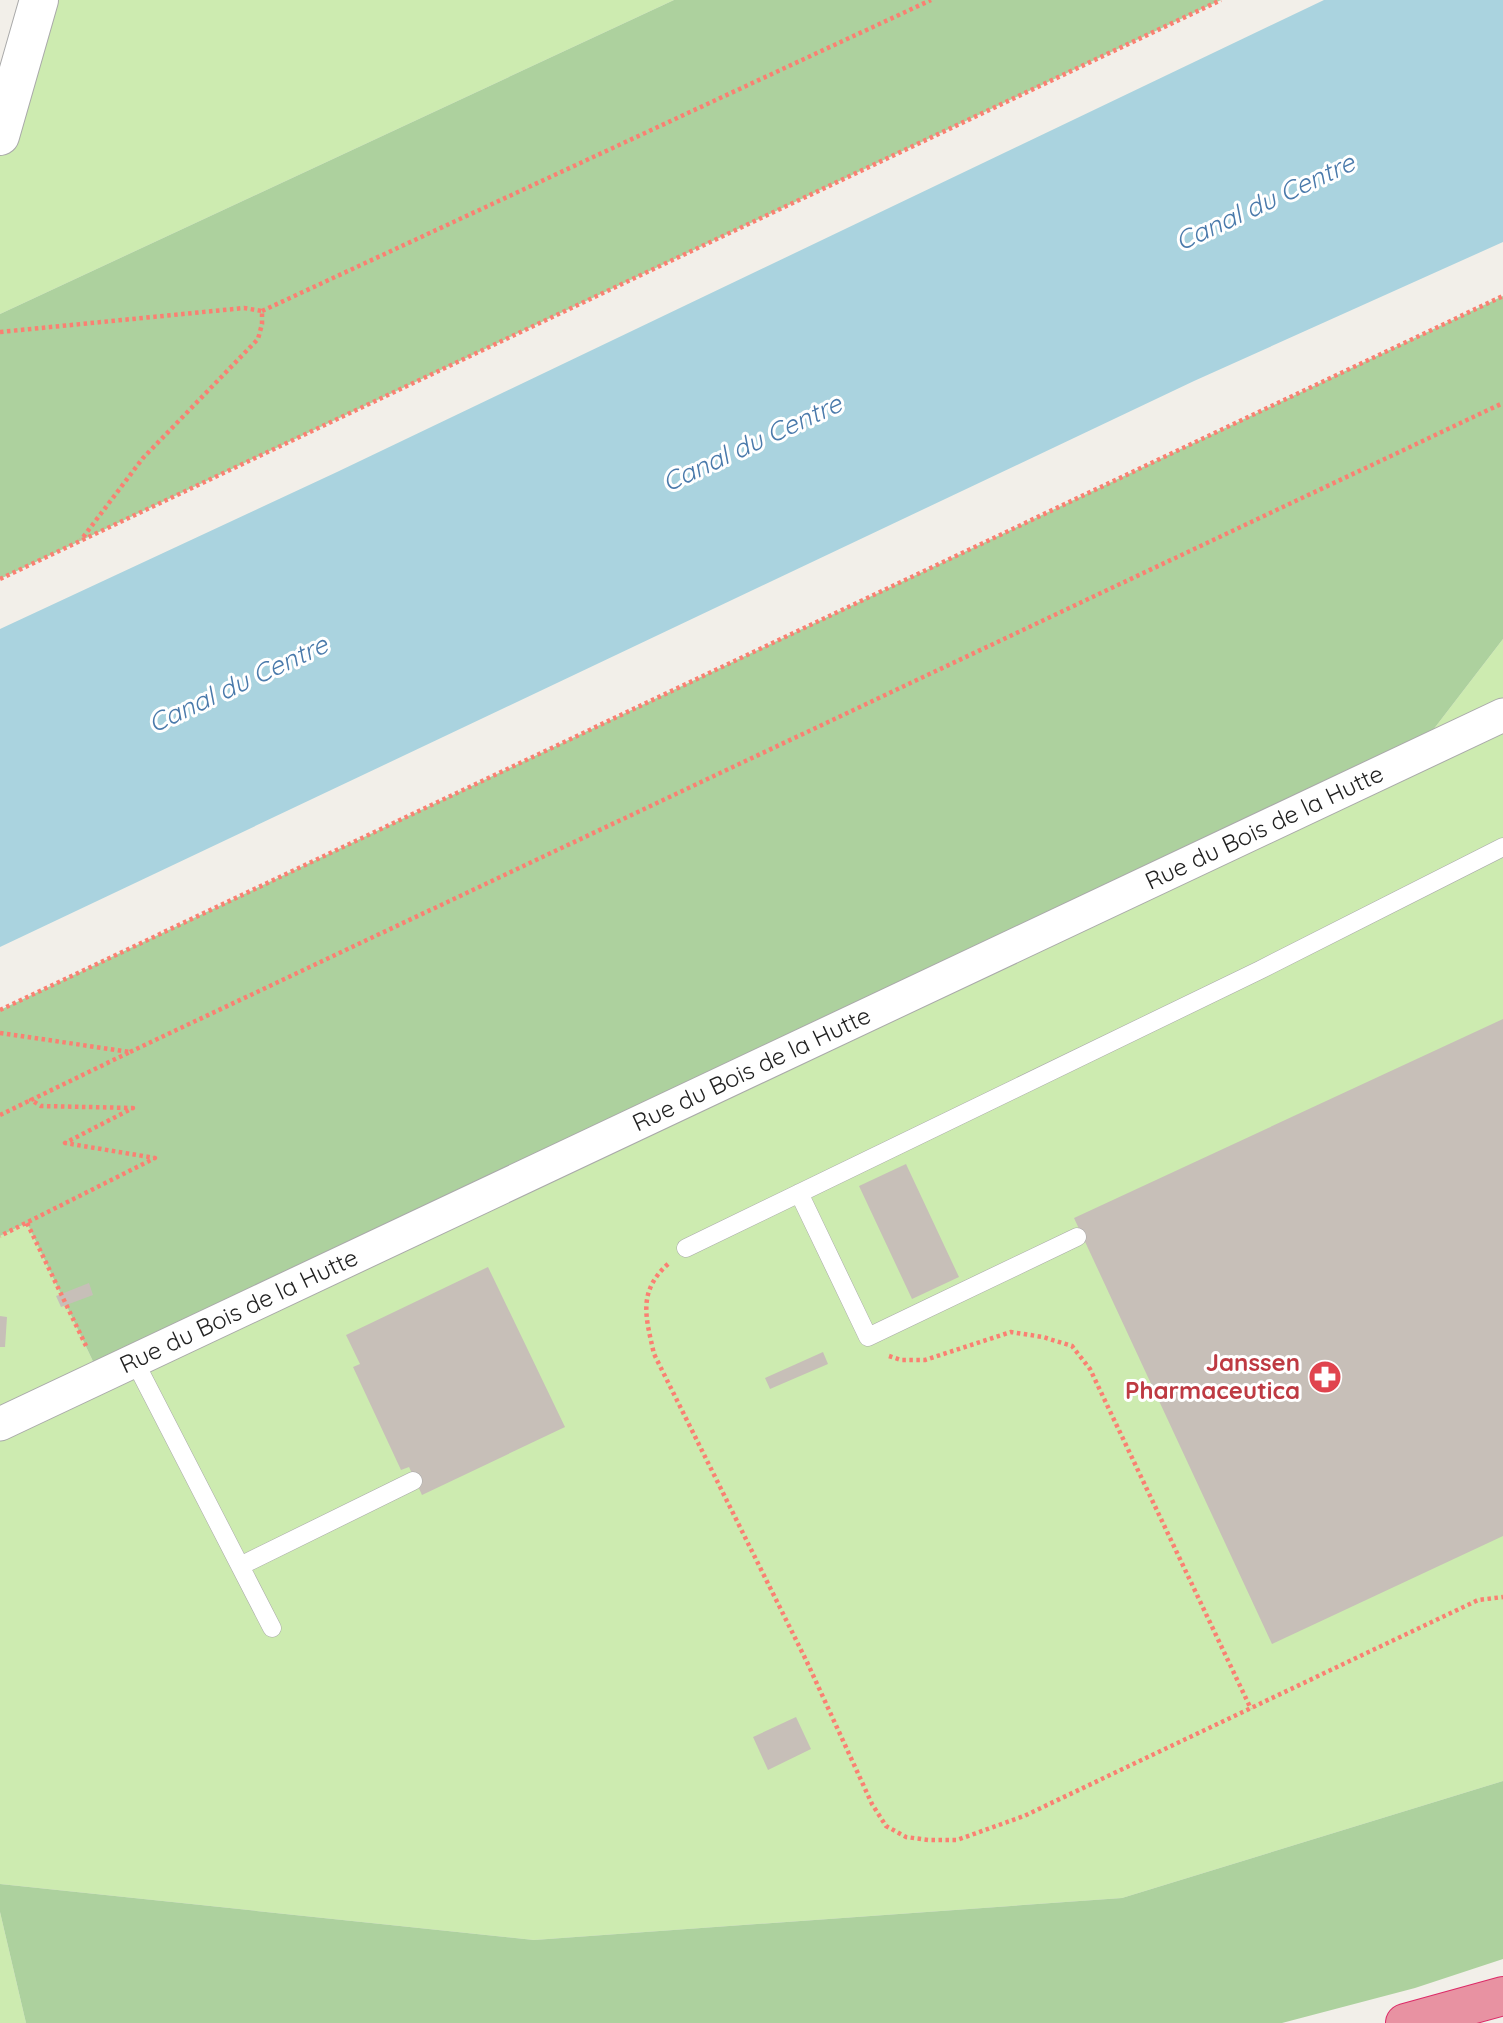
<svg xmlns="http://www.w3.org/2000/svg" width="1503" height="2023" viewBox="0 0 1503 2023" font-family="Quicksand,sans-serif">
  <rect width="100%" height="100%" fill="#f2efe9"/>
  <!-- grass -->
  <path fill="#cdebb0" d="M 39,0 L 674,0 L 0,314 L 0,136 Z
    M 1503,639 L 1503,1781 L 1122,1898 L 534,1940 L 0,1884 L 0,1236 L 27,1223 L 100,1376 L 1413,756 Z
    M 0,1912 L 26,2023 L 0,2023 Z"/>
  <!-- forest -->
  <path fill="#add19e" d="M 674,0 L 1221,0 L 0,579 L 0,314 Z
    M 1503,296 L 1503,639 L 1413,756 L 100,1376 L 27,1223 L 0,1236 L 0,1010 Z
    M 1503,1781 L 1503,1959 L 1415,1988 L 1282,2023 L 26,2023 L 0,1912 L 0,1884 L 534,1940 L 1122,1898 Z"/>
  <!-- water -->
  <path fill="#aad3df" d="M 1324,0 L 1503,0 L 1503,242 L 1194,381 L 0,947 L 0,629 L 337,472 Z"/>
  <!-- building -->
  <path fill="#c7bfb8" d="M 1503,1019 L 1503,1536 L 1272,1644 L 1074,1218 Z
    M 906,1164 L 959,1277 L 912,1299 L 859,1186 Z
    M 488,1267 L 565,1427 L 422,1495 L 409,1467 L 401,1470 L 353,1367 L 360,1364 L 346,1335 Z
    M 89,1283 L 93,1295 L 61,1307 L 56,1296 Z
    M 0,1316 L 7,1317 L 5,1347 L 0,1347 Z
    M 823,1352 L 828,1364 L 770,1389 L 765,1378 Z
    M 796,1717 L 811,1749 L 768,1770 L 753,1737 Z"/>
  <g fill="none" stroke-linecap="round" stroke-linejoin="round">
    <defs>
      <path id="service" d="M 799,1193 L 868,1337 L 1077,1237
        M 686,1248 L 1260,970 L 1503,847
        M 134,1360 L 272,1628
        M 240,1566 L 413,1481"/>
      <g id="minor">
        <path id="s1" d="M 0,1424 L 1503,715"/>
      </g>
      <path id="tertiary" d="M 0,136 L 39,0"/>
      <path id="motorway" d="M 1405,2023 L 1503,1996"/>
    </defs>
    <!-- service casing -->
    <use href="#service" stroke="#a9a9a9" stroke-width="19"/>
    <!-- minor casing -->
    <use href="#minor" stroke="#a9a9a9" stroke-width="35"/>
    <!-- tertiary casing -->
    <use href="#tertiary" stroke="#a9a9a9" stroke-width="40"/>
    <!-- motorway casing -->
    <use href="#motorway" stroke="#dc2a67" stroke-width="40"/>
    <!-- path -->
    <path stroke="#fa8072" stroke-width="4.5" stroke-dasharray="3.5 3.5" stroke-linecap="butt" d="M 262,311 L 931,0
      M 0,332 L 244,308 L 262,311 L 262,324 L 258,339 L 143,458 L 81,540
      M 0,579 L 1221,0
      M 0,1010 L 1503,296
      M 0,1033 L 130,1052 L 31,1100 L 41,1106 L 133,1108 L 65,1143 L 155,1158 L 0,1236
      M 130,1052 L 1503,403
      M 0,1115 L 31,1100
      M 27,1223 L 87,1348
      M 668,1264 C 637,1292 646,1318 654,1354 L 807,1662 L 872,1804 L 886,1826 L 906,1837 L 928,1840 L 957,1840 L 1024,1816 L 1478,1600 L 1503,1597
      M 889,1356 L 901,1360 L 925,1360 L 1011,1332 L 1043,1337 L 1072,1346 L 1090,1369 L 1251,1709"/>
    <!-- service -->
    <use href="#service" stroke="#fff" stroke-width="18"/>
    <!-- minor -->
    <use href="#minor" stroke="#fff" stroke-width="33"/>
    <!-- tertiary -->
    <use href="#tertiary" stroke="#fff" stroke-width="38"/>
    <!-- motorway -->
    <use href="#motorway" stroke="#e892a2" stroke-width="38"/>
  </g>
  <!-- icons -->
  <defs>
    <symbol id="pharmacy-disc" viewBox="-11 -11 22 22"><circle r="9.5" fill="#e0444e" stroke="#fff"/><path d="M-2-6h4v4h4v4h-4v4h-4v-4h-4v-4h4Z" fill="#fff"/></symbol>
  </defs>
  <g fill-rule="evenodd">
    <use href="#pharmacy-disc" x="1306" y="1358" width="38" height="38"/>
  </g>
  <g text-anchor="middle" stroke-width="6" stroke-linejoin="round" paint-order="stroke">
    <!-- street labels -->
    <g font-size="24" fill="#222" stroke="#fff">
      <text dy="8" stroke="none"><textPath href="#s1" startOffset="1398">Rue du Bois de la Hutte</textPath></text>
      <text dy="8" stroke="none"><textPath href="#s1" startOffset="831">Rue du Bois de la Hutte</textPath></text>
      <text dy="8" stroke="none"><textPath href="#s1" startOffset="264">Rue du Bois de la Hutte</textPath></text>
    </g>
    <!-- health labels -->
    <g font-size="24" font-weight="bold" fill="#be3a42" stroke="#fff" text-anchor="end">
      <text x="1300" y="1371">Janssen<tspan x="1300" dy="28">Pharmaceutica</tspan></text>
    </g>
    <!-- water labels -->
    <g font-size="26" font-style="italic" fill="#4a7aab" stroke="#fff">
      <text transform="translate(1265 202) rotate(-25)" y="9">Canal du Centre</text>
      <text transform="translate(752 443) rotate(-25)" y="9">Canal du Centre</text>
      <text transform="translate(238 684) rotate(-25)" y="9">Canal du Centre</text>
    </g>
  </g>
</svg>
